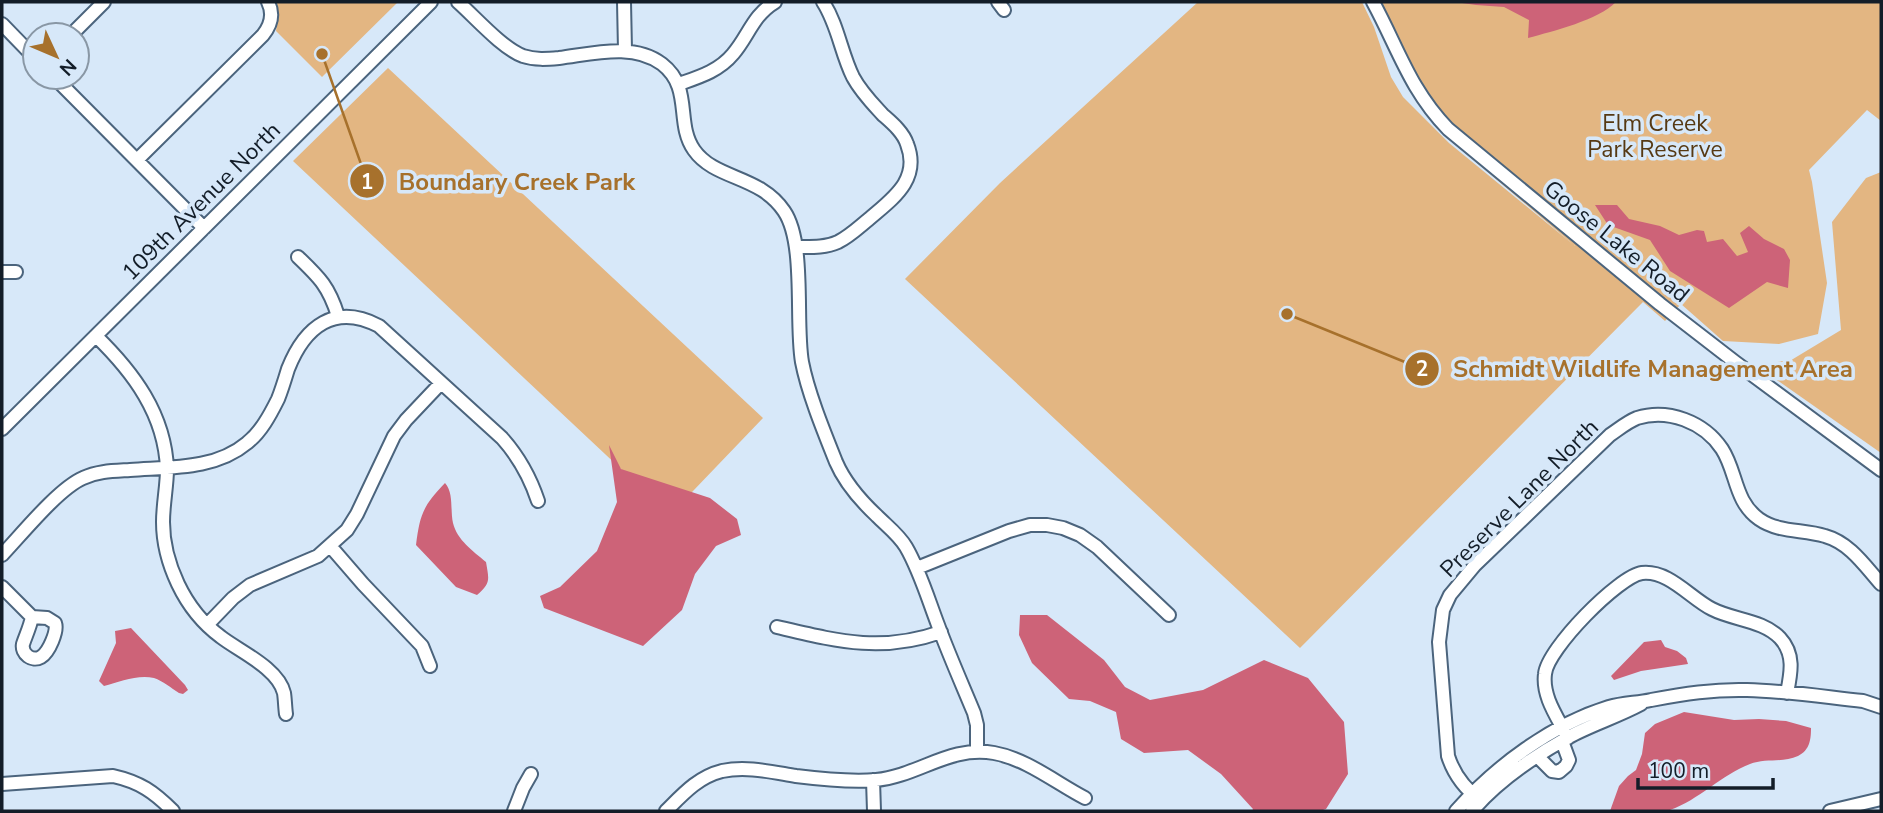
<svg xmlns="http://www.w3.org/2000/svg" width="1883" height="813" viewBox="0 0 1883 813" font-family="'Nunito Sans',sans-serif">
  <rect width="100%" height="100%" fill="#d7e8f9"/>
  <!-- green -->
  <path fill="#e3b682" d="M 275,2 L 398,2 L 322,77 L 276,31 L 278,16 Z
    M 1198,2 L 1362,2 L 1374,27 L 1391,77 L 1403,97 L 1449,143 L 1575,246 L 1451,141 L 1366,2 L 1881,2 L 1881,121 L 1867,110 L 1809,170 L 1812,182 L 1827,283 L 1818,334 L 1779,344 L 1723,341 L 1681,304 L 1665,321 L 1643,302 L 1300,648 L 905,279 L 1000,183 Z
    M 388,68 L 763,418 L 670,515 L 293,161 Z
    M 1881,172 L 1881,453 L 1757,366 L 1793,359 L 1841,330 L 1832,222 L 1866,178 Z"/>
  <!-- water -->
  <path fill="#cd6378" d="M 1455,2 L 1616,2 C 1598,20 1554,31 1528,38 L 1529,20 L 1504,7 L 1476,5 Z
    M 1595,205 L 1617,205 L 1629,219 L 1660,226 L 1679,235 L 1697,230 L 1704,231 L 1707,242 L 1723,239 L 1737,256 L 1748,252 L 1740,233 L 1749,226 L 1764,239 L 1784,249 L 1790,260 L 1788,288 L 1767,282 L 1729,308 L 1670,271 L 1650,240 L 1608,225 Z
    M 609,445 L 621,469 L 710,498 L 737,519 L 741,535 L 716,546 L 695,574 L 682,610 L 643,646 L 544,608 L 540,596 L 560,587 L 597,551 L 617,502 Z
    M 445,483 C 454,493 450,510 453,523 C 457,540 473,551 486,562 C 489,580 491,583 477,595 L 456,587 L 416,545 C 420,514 423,506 445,483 Z
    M 1020,615 L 1047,615 L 1104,660 L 1125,687 L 1150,700 L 1203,690 L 1264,660 L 1308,678 L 1344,722 L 1348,774 L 1326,809 L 1320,811 L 1252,811 L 1253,809 L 1221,774 L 1188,750 L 1144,753 L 1121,739 L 1116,712 L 1090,701 L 1069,699 L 1032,663 L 1019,635 Z
    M 131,628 L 185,685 L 188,690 L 183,694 L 179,693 C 171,688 163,681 154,678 C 138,674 119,682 104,686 L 99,681 L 116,643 L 115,631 Z
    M 1661,640 L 1665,647 L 1677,651 L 1686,658 L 1688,664 L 1641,671 L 1614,680 L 1611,676 L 1644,642 Z
    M 1684,712 L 1734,720 L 1759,719 L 1786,721 L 1811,728 C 1811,739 1810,750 1798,756 C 1783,763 1765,758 1750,764 C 1721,775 1699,800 1670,810 C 1658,813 1624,811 1610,811 L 1619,786 L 1628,776 L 1636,770 L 1642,754 L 1645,733 L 1655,724 Z"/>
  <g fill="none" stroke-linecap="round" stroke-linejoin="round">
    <defs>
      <path id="minor" d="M 458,2 C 475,17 502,48 523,56 C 535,60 547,59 559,58 C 592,54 633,42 662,64 C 693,88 675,123 694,150 C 715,180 760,175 784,211 C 806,243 795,322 802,362 C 808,393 824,432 836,462 C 845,483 861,501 877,516 C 887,526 899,535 906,547 C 920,571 928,599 938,625 C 949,655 962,684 974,713 L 977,725 L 977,751
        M 624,2 L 625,50
        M 998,2 L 1004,10
        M 1373,2 C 1398,48 1410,90 1448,129 L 1660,304 L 1735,362 L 1881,470
        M 2,24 L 35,58
        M 71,35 L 104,2
        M 54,77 L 204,228
        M 679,84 C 699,77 719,71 733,54 C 748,37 753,15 775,2
        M 137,160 L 263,35 C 271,25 274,14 268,2
        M 796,247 C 810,247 825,248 838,242 C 850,236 859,227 869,219 C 892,199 921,180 907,144 C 903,132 892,123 883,115 C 872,103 861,92 853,77 C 841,53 838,25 823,2
        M 298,257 C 320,278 329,287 338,316
        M 2,272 L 16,272
        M 96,336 C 133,372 165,414 167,469 C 167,486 163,504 163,522 C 163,542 169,565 178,584 C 188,605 202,623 221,637 C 239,651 278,668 284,693 C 285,699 285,707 286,714
        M 2,429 L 431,2
        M 331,547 L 363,584 L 422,646 L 430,666
        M 2,555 C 22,534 58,489 83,478 C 98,471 114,471 130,470 C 169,467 215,470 247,443 C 261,432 270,415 278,399 C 282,389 285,379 288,369 C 305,326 335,303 379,326 L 502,438 C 519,457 530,477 538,501
        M 917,568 L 1009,531 L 1030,525 L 1047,525 L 1063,528 L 1080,535 L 1097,547 L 1169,615
        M 2,587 L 32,617 L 47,618 L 55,623 C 58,631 49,652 41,657 C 32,662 21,654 23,644 C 26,635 30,627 32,617
        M 207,625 L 233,598 L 250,585 L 318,556 L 347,530 L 357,514 L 394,436 L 406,420 L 441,383
        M 777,627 C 837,641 881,653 941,632
        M 1568,738 C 1558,718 1542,697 1545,674 C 1547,649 1619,576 1642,573 C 1669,570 1690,598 1712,609 C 1733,620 1763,620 1780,638 C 1795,654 1791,673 1787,693
        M 1538,757 L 1552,771 L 1559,772 L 1566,766 L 1569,760 L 1562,741
        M 873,780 L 874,811
        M 2,784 L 113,776 C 140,782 154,792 173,811
        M 1481,801 C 1465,789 1454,775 1448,756 L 1439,642 L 1443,610 L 1450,595 L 1475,565 L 1610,435 C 1619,429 1627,422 1637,418 C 1668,408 1704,422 1722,449 C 1737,472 1734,501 1759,519 C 1779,533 1803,529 1825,536 C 1850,543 1865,566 1881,584
        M 514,811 L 523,788 L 531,774
        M 666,811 C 683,794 698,777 722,771 C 747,766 771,772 796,776 C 820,779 852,782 876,780 C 918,776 950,745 994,753 C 1027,759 1056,783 1085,798
        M 1456,811 C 1496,766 1551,725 1609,707 C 1623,703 1637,703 1651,700 C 1683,694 1714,689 1747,690 C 1786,691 1825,697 1863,701 L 1881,707
        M 1472,811 C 1497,782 1533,757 1567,738 C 1590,725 1617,717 1641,704
        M 1830,811 L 1881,799"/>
    </defs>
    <!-- minor casing -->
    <use href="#minor" stroke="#4b647d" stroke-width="16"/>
    <!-- minor -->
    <use href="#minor" stroke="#fff" stroke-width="12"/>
  </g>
  <g text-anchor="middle" stroke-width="7" stroke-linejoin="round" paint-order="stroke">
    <!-- park labels -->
    <g font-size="23" fill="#563913" stroke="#d7e8f9">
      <text x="1655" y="131">Elm Creek<tspan x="1655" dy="26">Park Reserve</tspan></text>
    </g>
    <!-- street labels -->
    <g font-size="23" fill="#131d28" stroke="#d7e8f9">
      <text transform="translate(201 201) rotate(-45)" y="8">109th Avenue North</text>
      <text transform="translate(1617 241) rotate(39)" y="8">Goose Lake Road</text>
      <text transform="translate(1519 498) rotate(-45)" y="8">Preserve Lane North</text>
    </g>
  </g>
  <!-- callouts -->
  <path fill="none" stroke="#a7712c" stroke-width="2.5" d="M322 54L367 181M1287 314L1422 369"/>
  <g fill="#a7712c" stroke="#d7e8f9" stroke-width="2.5">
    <circle cx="322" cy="54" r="7"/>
    <circle cx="1287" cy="314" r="7"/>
    <circle cx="367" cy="181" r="18"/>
    <circle cx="1422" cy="369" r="18"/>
  </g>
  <g font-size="21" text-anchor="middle" font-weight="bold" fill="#fff">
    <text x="367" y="189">1</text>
    <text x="1422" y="376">2</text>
  </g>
  <g font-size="24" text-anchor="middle" font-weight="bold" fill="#a7712c" stroke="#d7e8f9" stroke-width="7" stroke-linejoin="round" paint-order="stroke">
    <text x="517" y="190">Boundary Creek Park</text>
    <text x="1653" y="377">Schmidt Wildlife Management Area</text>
  </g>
  <!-- border -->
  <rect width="1883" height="813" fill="none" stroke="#131d28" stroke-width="7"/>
  <!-- north arrow -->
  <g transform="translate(56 56) rotate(134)"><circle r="33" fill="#d7e8f9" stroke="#8997a5" stroke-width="2"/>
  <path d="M0-5L12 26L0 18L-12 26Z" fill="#a7712c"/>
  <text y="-10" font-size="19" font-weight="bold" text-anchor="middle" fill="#131d28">N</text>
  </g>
  <!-- scale -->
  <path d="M1638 778v10h135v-10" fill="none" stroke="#131d28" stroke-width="3.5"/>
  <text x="1648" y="778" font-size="21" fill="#131d28" stroke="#d7e8f9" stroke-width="5" paint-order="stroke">100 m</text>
</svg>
